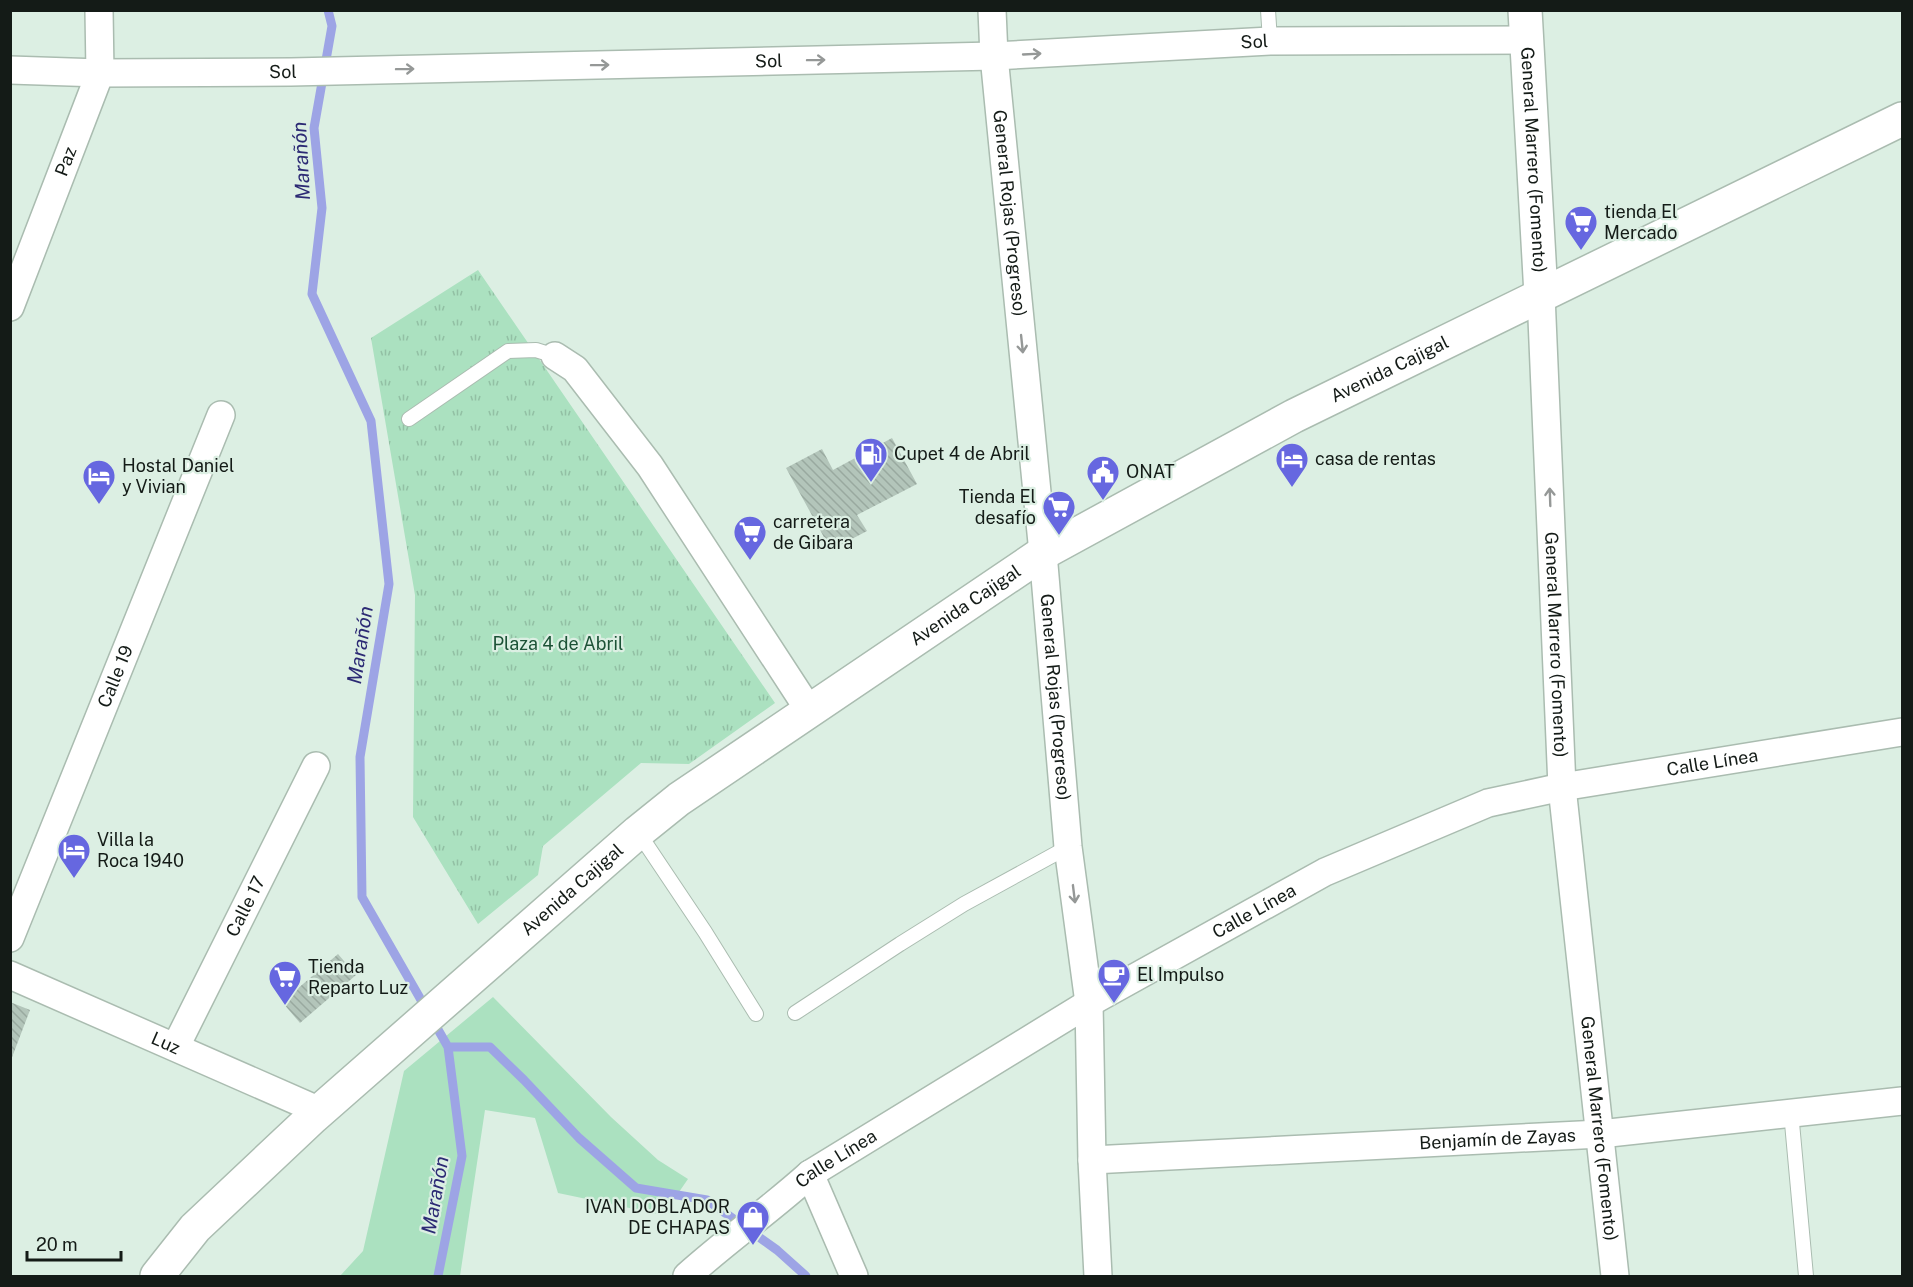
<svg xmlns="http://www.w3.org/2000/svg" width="1913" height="1287" viewBox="0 0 1913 1287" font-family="'Public Sans',sans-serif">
  <defs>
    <pattern id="park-tufts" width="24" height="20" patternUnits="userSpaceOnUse" patternTransform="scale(1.5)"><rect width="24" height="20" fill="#abe1c0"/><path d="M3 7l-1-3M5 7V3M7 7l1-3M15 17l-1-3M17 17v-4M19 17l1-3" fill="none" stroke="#92c0a4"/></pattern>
    <pattern id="building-back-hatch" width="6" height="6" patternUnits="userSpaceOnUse" patternTransform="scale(1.5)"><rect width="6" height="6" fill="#b3c5ba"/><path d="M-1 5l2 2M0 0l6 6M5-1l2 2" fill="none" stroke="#99a99f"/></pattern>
  </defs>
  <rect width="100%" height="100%" fill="#dcefe3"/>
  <!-- green -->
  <path fill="#abe1c0" d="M 493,997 L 611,1117 L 658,1160 L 688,1179 L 663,1215 L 558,1193 L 535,1118 L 485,1110 L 460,1276 L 340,1276 L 363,1251 L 404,1071 Z"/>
  <!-- park -->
  <path fill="url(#park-tufts)" d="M 478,270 L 775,703 L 689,764 L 641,763 L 543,846 L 538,875 L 478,924 L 413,817 L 415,595 L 371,338 Z"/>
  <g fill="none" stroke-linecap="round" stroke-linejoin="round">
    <!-- stream -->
    <path stroke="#9da4e5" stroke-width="9" d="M 328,10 L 332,26 L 314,128 L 322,208 L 312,294 L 371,421 L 389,584 L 360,757 L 362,897 L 448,1047 L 462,1156 L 438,1276
      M 448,1047 L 490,1047 L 524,1080 L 579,1138 L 636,1188 L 707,1200 L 777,1250 L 806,1276"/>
  </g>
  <!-- building -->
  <path fill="url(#building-back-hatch)" d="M 892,438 L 917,484 L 857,515 L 867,531 L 831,550 L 786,468 L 822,449 L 833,470 Z
    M 338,954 L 356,975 L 300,1023 L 282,1002 Z
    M 10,1002 L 30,1010 L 11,1060 L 10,1060 Z"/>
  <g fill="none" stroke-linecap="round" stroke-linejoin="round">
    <defs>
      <path id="service" d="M 1268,10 L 1270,41
        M 409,419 L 508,351 L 536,350 L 555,356
        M 638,832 L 705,932 L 756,1014
        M 795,1013 L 900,944 L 964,904 L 1068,847
        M 1791,1112 L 1806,1276"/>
      <g id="minor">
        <path id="s1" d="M 992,10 L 994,56 L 1043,553 L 1068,847 L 1089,1003 L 1092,1160 L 1098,1276"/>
        <path id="s2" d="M 10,70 L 100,73 L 291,72 L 994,56 L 1270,41 L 1526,40"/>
        <path id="s3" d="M 1541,295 L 1562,787 L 1615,1276"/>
        <path id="s4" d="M 10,307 L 100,73 L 99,10"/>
        <path d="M 555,356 L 575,369 L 650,466 L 809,710"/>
        <path id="s5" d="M 10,938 L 221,415"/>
        <path id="s6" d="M 10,975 L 320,1111"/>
        <path id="s7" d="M 176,1046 L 316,766"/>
        <path id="s8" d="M 1092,1160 L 1600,1134 L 1902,1101"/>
        <path d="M 810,1174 L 854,1276"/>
        <path id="s9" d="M 687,1276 C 727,1240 770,1210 810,1174 L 1089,1003 L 1325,872 L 1488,803 L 1562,787 L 1902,732"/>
      </g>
      <g id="tertiary">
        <path id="s10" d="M 1525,10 L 1541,295"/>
      </g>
      <g id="primary">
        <path id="s11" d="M 157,1276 L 195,1228 L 313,1117 L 638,832 L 679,799 L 1043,553 L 1294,416 L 1902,119"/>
      </g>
    </defs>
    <!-- service casing -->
    <use href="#service" stroke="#aabcb0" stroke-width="16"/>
    <!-- minor casing -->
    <use href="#minor" stroke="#aabcb0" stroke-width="30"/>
    <!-- tertiary casing -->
    <use href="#tertiary" stroke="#aabcb0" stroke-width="36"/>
    <!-- primary casing -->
    <use href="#primary" stroke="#aabcb0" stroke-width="36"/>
    <!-- service -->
    <use href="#service" stroke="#fff" stroke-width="14"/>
    <!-- minor -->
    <use href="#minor" stroke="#fff" stroke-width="27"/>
    <!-- tertiary -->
    <use href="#tertiary" stroke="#fff" stroke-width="33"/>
    <!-- primary -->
    <use href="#primary" stroke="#fff" stroke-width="33"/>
  </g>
  <!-- one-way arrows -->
  <defs><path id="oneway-shaft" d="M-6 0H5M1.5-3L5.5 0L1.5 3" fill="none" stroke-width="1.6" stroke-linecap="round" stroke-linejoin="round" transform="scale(1.5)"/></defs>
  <g stroke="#959897">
    <use href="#oneway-shaft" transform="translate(1032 54) rotate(-3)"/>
    <use href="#oneway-shaft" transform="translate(816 60) rotate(-1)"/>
    <use href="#oneway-shaft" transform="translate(600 65) rotate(-1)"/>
    <use href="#oneway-shaft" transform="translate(405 69) rotate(-1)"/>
    <use href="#oneway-shaft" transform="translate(1022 344) rotate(84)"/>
    <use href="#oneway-shaft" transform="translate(1550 497) rotate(-92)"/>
    <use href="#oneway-shaft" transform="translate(1074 894) rotate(83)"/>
  </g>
  <!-- icons -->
  <defs>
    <symbol id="supermarket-pin" viewBox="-11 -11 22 30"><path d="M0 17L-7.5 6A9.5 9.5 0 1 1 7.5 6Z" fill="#6667e0" stroke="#dcefe3"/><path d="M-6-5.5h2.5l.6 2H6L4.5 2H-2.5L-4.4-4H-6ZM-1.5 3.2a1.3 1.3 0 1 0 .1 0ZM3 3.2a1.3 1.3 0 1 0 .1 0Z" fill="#fff"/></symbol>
    <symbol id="fuel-pin" viewBox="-11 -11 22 30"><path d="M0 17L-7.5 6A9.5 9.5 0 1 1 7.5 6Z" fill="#6667e0" stroke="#dcefe3"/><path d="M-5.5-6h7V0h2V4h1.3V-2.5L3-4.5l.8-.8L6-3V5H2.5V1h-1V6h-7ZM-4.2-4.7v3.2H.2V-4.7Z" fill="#fff"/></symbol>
    <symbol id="hotel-pin" viewBox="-11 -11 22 30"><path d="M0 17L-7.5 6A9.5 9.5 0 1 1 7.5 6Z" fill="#6667e0" stroke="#dcefe3"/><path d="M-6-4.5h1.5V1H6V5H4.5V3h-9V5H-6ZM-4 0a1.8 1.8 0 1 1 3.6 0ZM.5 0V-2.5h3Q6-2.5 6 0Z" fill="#fff"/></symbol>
    <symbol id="civic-pin" viewBox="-11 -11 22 30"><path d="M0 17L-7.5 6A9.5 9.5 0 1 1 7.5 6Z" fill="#6667e0" stroke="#dcefe3"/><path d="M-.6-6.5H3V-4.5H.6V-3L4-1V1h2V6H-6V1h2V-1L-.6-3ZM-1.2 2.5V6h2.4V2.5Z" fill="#fff"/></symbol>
    <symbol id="cafe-pin" viewBox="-11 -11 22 30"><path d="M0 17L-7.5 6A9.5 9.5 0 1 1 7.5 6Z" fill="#6667e0" stroke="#dcefe3"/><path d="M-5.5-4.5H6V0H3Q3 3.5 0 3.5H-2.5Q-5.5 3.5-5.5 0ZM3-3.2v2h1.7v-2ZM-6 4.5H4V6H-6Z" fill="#fff"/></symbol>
    <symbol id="shop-pin" viewBox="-11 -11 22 30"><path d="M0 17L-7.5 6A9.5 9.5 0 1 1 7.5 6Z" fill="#6667e0" stroke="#dcefe3"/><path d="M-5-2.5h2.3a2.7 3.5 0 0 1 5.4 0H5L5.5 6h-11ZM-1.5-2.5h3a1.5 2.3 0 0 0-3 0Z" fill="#fff"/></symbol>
  </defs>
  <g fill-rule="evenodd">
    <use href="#supermarket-pin" x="1562" y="203" width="38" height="52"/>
    <use href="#fuel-pin" x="852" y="435" width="38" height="52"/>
    <use href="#hotel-pin" x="1273" y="440" width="38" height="52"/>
    <use href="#civic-pin" x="1084" y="453" width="38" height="52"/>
    <use href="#hotel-pin" x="80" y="457" width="38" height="52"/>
    <use href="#supermarket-pin" x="1040" y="488" width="38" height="52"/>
    <use href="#supermarket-pin" x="731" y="513" width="38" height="52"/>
    <use href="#hotel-pin" x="55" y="831" width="38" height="52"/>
    <use href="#cafe-pin" x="1095" y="956" width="38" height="52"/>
    <use href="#supermarket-pin" x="266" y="958" width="38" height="52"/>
    <use href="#shop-pin" x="734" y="1198" width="38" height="52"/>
  </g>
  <g text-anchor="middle" stroke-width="4.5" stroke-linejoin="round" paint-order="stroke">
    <!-- street labels -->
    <g font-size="18" fill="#141b17" stroke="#dcefe3">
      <text dy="6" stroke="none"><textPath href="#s2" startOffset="1245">Sol</textPath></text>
      <text dy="6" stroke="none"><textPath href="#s2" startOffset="759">Sol</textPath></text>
      <text dy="6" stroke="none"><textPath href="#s2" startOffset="273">Sol</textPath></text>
      <text dy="6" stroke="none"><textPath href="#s10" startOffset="150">General Marrero (Fomento)</textPath></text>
      <text dy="6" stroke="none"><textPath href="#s4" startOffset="156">Paz</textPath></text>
      <text dy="6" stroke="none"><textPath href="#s1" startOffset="204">General Rojas (Progreso)</textPath></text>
      <text dy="6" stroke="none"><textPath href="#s11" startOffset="1540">Avenida Cajigal</textPath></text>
      <text dy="6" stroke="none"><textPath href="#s11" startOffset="1054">Avenida Cajigal</textPath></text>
      <text dy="6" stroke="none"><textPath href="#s3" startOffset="350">General Marrero (Fomento)</textPath></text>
      <text dy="6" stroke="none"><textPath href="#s5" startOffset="282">Calle 19</textPath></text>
      <text dy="6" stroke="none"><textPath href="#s1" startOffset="690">General Rojas (Progreso)</textPath></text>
      <text dy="6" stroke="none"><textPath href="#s9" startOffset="1162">Calle Línea</textPath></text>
      <text dy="6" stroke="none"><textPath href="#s11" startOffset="568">Avenida Cajigal</textPath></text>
      <text dy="6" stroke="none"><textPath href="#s7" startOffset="156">Calle 17</textPath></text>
      <text dy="6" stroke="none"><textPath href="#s9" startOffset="676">Calle Línea</textPath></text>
      <text dy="6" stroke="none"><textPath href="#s6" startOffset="170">Luz</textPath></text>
      <text dy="6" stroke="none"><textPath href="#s3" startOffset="836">General Marrero (Fomento)</textPath></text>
      <text dy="6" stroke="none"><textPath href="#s8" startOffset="406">Benjamín de Zayas</textPath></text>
      <text dy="6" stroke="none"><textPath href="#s9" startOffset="190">Calle Línea</textPath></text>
    </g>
    <!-- poi labels -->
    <g font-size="18" fill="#141b17" stroke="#dcefe3" text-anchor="start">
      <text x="1604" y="218">tienda El<tspan x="1604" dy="21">Mercado</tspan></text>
      <text x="894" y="460">Cupet 4 de Abril</text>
      <text x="1315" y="465">casa de rentas</text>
      <text x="122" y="472">Hostal Daniel<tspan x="122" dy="21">y Vivian</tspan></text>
      <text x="1126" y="478">ONAT</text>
      <text x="1036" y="503" text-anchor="end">Tienda El<tspan x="1036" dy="21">desafío</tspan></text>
      <text x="773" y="528">carretera<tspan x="773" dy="21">de Gibara</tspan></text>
      <text x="97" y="846">Villa la<tspan x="97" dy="21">Roca 1940</tspan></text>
      <text x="308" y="973">Tienda<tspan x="308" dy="21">Reparto Luz</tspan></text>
      <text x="1137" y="981">El Impulso</text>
      <text x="730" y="1213" text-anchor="end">IVAN DOBLADOR<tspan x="730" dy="21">DE CHAPAS</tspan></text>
    </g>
    <!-- park labels -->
    <g font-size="18" fill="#1c5236" stroke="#dcefe3">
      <text x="558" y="650">Plaza 4 de Abril</text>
    </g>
    <!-- water labels -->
    <g font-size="20" font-style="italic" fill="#2c2a74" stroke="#dcefe3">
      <text transform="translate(301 161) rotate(-93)" y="7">Marañón</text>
      <text transform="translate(360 645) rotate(-81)" y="7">Marañón</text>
      <text transform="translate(435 1195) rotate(-80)" y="7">Marañón</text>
    </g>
  </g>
  <!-- border -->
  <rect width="1913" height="1287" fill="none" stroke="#141b17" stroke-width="24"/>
  <!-- scale -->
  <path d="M27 1251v9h94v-9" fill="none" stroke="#141b17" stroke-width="3"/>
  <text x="36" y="1251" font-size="18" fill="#141b17" stroke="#dcefe3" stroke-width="4.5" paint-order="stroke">20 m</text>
</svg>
